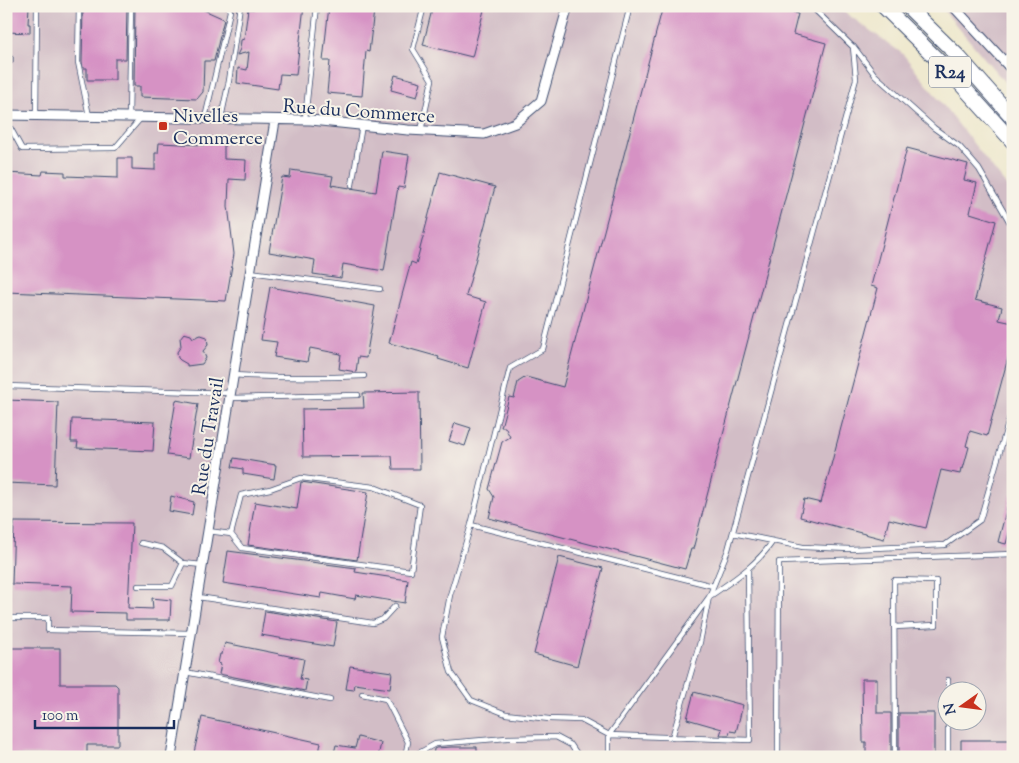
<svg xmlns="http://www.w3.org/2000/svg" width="1019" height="763" viewBox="0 0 1019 763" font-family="'Sorts Mill Goudy',serif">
  <rect width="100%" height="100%" fill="#f7f3e8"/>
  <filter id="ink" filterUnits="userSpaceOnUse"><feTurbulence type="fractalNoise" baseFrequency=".02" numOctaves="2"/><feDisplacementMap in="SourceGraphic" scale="10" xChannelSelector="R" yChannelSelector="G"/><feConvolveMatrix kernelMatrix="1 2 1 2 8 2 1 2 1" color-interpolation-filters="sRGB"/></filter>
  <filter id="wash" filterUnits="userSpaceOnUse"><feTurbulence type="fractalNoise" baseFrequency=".0096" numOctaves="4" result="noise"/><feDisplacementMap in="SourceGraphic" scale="20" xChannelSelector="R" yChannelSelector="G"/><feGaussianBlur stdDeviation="1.12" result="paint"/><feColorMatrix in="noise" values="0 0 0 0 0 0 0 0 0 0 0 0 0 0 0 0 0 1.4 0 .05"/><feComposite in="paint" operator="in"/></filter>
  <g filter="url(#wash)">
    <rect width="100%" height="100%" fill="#efe9cf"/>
    <!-- industrial -->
    <path fill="#d2bdc6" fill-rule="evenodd" d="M 6,6 L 836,6 L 903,54 L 1013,194 L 1013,757 L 6,757 ZM 946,690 L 976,690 L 976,720 L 946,720 Z
      M 940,6 L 1013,6 L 1013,93 L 1013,92 Z"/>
    <g id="blocks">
      <!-- building -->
      <path fill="#d692c4" d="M 6,6 L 29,6 L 28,24 L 30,24 L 30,33 L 6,32 Z
        M 83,6 L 127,6 L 126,59 L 115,59 L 115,80 L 87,80 L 87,68 L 83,68 L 82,62 Z
        M 135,6 L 195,6 L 224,19 L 214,61 L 204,61 L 203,92 L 197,99 L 140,97 L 140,86 L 134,86 Z
        M 254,6 L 304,6 L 296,75 L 280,74 L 278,89 L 237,83 L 238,68 L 247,70 L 249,52 L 237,55 L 240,49 L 241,40 L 244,39 L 248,9 L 254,9 Z
        M 329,6 L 374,10 L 369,52 L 366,51 L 362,96 L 327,93 L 330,61 L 323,61 Z
        M 433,6 L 485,6 L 472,57 L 423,45 Z
        M 663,6 L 768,6 L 798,14 L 793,34 L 826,43 L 693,549 L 691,549 L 685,569 L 489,518 L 494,497 L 489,489 L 502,442 L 510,437 L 505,427 L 501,427 L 509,397 L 514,398 L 518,382 L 526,377 L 563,387 Z
        M 6,50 L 13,57 L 13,63 L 6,62 Z
        M 395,75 L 421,82 L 417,97 L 391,90 Z
        M 205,141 L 224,142 L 224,159 L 246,160 L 245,180 L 229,179 L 228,206 L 234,254 L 226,301 L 6,292 L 6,173 L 42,175 L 43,171 L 65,172 L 65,176 L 118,178 L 118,158 L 132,158 L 132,169 L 155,170 L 155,153 L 158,153 L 159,143 L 204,145 Z
        M 907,148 L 968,164 L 964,180 L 977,183 L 970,213 L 996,221 L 975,300 L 1002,307 L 999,320 L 1013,323 L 1013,339 L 987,436 L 970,431 L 966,446 L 969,447 L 963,469 L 961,468 L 960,474 L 941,470 L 926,528 L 889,519 L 884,539 L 800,517 L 804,499 L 821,503 L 878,288 L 871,286 Z
        M 382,151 L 409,155 L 404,188 L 398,187 L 384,271 L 343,264 L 341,278 L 313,274 L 315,260 L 269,252 L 282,177 L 290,178 L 291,170 L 333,176 L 331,185 L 376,192 Z
        M 440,172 L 495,187 L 466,296 L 486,302 L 468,368 L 438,359 L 439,357 L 389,343 L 411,262 L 416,264 Z
        M 270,287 L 375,306 L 366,358 L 358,357 L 356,372 L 339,369 L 341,354 L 310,348 L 307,362 L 274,357 L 277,342 L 261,340 Z
        M 184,333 L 191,335 L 193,338 L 201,335 L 207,337 L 208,345 L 203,351 L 206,358 L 202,364 L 187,366 L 187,364 L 180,360 L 178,358 L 177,352 L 181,346 L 180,338 Z
        M 419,392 L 420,469 L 393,469 L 392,456 L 303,457 L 302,409 L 364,408 L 363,393 Z
        M 6,400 L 58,402 L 55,485 L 6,483 Z
        M 176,400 L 198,404 L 189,458 L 167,455 Z
        M 72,419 L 155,422 L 153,451 L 77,448 L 78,442 L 71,442 Z
        M 455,423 L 471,428 L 465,446 L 449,441 Z
        M 234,458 L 276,465 L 274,479 L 243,474 L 243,469 L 232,467 Z
        M 301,482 L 368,492 L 357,560 L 248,545 L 255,502 L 297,509 Z
        M 171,496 L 194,502 L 192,515 L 169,511 Z
        M 1010,496 L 1013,496 L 1013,517 L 1006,544 L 998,542 Z
        M 14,522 L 132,523 L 128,608 L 153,609 L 152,598 L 171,600 L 170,620 L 126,620 L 126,613 L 71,612 L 72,586 L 12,584 Z
        M 228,551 L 356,568 L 355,572 L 408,580 L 405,603 L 356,595 L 355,599 L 322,593 L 321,598 L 223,583 Z
        M 559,557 L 603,568 L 577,666 L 534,654 Z
        M 265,611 L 337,622 L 333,647 L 261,635 Z
        M 225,643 L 304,659 L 300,679 L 307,680 L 305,691 L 219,674 L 221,664 L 218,663 L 220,654 L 222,654 Z
        M 6,648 L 60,648 L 60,684 L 115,684 L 118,687 L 118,745 L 87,745 L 87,757 L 60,757 L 60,754 L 6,755 Z
        M 350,666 L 392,672 L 390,689 L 355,684 L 354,690 L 346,689 Z
        M 862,679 L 877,679 L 877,713 L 891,713 L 891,757 L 866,757 L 866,742 L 863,742 Z
        M 694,692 L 743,705 L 736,732 L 730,731 L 729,735 L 720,735 L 722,729 L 687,719 Z
        M 899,713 L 934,713 L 934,757 L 899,757 Z
        M 202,717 L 321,743 L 318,757 L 193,757 Z
        M 358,737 L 381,743 L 378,757 L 333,757 L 336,745 L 355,748 Z
        M 961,740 L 1013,740 L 1013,757 L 961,757 Z
        M 452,747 L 477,747 L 477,757 L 433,757 L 434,749 L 436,748 Z"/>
    </g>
  </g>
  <g filter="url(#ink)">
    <use href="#blocks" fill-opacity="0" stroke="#3b4b6f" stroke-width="1"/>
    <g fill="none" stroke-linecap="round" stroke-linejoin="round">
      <defs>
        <path id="service" d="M 79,6 L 78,62 L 89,116
          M 630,6 L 543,349 L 510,368 L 471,525 L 450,595 L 442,637 L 451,672 L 471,700 L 506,714 L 549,719 L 581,720 L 609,735 L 750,740 L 748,569
          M 854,47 L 875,75 L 934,128 L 959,146 L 979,169 L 1013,228
          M 1004,60 L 1013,50
          M 36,116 L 37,6
          M 129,117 L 131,6
          M 205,118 L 230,11 L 228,6
          M 221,118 L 229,81 L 240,6
          M 305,119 L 317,6
          M 6,120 L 22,149 L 115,148 L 141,118
          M 421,131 L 432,80 L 413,49 L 424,6
          M 352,185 L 362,125
          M 250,272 L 380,289
          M 233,375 C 277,378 320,378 364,376
          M 6,386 L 230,393
          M 230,398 L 358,395
          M 471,525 L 713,586
          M 208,531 L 231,534 L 242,548 L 411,571 L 420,505 L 374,487 L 301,478 L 270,489 L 241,495 L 231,534
          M 733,533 L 803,547 L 850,549 L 945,545 L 980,520 L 1013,406
          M 141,543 L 163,548 L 183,563 L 202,565
          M 138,586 L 172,586 L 183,563
          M 198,597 L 373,623 L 383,619 L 395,606
          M 6,618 L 48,618 L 48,630 L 191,633
          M 894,627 L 936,625 L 936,581 L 894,580 L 895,757
          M 185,672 L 330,700
          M 948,690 L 948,680
          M 362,694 L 386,699 L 408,742 L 405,757
          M 672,738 L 700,642 L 709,597 C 733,580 756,566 773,541
          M 416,757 L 417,754 L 435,744 L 507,738 L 556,737 L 571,745 L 579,757
          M 609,757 L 609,735 L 709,597 L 728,550 L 856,79 L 853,47 L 813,8 L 807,6
          M 778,757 L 779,562 L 1013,554
          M 948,757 L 948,720"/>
        <path id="minor" d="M 953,6 L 1013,71
          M 6,115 L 311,120 L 408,130 L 484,134 L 515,123 L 541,101 L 568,6
          M 171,757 L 275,121"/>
        <path id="trunk" d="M 883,6 L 947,69 L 1013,142
          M 907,6 L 959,57 L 1013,118"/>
      </defs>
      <!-- service casing -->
      <use href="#service" stroke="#3b4b6f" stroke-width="6"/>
      <!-- minor casing -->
      <use href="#minor" stroke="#3b4b6f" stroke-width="11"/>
      <!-- trunk casing -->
      <use href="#trunk" stroke="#3b4b6f" stroke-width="16"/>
      <!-- service -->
      <use href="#service" stroke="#fff" stroke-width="4.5"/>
      <!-- minor -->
      <use href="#minor" stroke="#fff" stroke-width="9"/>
      <!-- trunk -->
      <use href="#trunk" stroke="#fff" stroke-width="14"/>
    </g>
  </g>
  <!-- markers -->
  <rect fill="#c8321e" stroke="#f7f3e8" stroke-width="2" x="158" y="121" width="10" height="10" rx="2.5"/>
  <g text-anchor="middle" stroke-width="4" stroke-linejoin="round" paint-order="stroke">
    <!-- shield labels -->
    <rect fill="#f7f3e8" stroke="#5d6a87" stroke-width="1" x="929" y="56.5" width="42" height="31" rx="4"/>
    <g font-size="18" font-weight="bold" fill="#1b2f5e">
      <text x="950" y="78">R24</text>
    </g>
    <!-- street labels -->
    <g font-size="19" fill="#1b2f5e" stroke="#f7f3e8">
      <text transform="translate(359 110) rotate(4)" y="7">Rue du Commerce</text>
      <text transform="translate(207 436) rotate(-81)" y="7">Rue du Travail</text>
    </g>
    <!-- poi labels -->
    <g font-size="19" fill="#1b2f5e" stroke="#f7f3e8" text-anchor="start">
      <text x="173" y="122">Nivelles<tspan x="173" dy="22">Commerce</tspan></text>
    </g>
  </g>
  <!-- margin -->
  <rect width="1019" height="763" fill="none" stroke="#f7f3e8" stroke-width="25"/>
  <!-- north arrow -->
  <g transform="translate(962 706) rotate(256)"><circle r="24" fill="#f7f3e8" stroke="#9fa5b1"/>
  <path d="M0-4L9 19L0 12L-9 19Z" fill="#c8321e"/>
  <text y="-8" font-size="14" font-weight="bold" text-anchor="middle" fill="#1b2f5e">N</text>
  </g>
  <!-- scale -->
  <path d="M35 720v8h139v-8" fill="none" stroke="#1b2f5e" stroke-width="2.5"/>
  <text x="42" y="720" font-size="15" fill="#1b2f5e" stroke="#f7f3e8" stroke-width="4" paint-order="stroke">100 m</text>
</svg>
